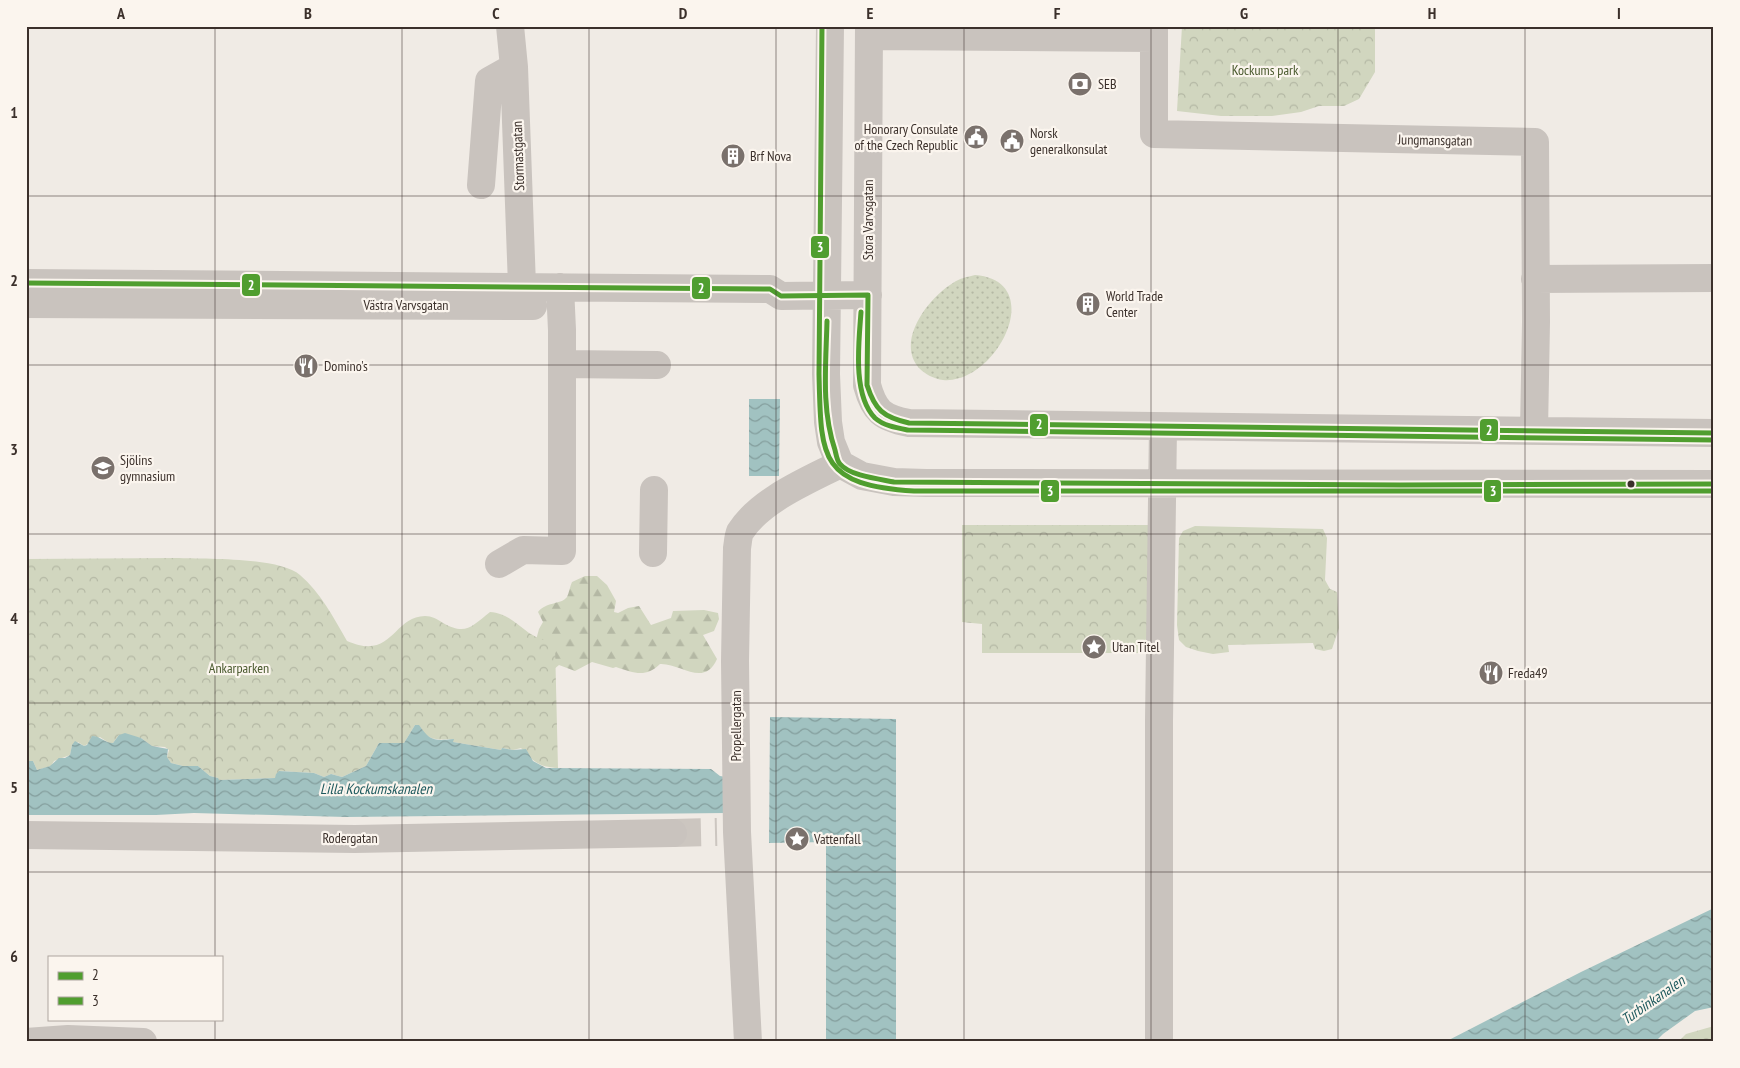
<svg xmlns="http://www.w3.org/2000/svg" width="1740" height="1068" viewBox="0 0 1740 1068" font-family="'PT Sans Narrow',sans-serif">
  <defs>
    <pattern id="grass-dots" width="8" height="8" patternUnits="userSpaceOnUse" patternTransform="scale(1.25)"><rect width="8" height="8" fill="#d1d6bf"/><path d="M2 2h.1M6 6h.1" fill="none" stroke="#b4b8a4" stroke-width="1.8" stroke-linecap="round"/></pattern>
    <pattern id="forest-firs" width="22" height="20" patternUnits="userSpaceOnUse" patternTransform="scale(1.25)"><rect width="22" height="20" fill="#d1d6bf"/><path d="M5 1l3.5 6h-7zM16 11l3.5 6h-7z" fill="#b4b8a4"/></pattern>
    <pattern id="park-crowns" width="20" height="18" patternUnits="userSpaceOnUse" patternTransform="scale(1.25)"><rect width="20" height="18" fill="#d1d6bf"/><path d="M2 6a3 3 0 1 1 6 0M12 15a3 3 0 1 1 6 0" fill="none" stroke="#b4b8a4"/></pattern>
    <pattern id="water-waves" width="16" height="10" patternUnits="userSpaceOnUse" patternTransform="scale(1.25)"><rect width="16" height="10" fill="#a1c2c1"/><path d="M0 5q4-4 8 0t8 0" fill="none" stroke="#849e9d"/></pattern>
  </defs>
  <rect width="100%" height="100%" fill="#f0ebe5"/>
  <!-- grass -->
  <path fill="url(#grass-dots)" d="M 975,275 C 1049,281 996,385 943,380 C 934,379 925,374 919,368 C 895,341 929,297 953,283 C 960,278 967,277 975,275 Z"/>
  <!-- forest -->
  <path fill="url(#forest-firs)" d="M 585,576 L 597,576 L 607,585 L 616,601 L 614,612 L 618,613 L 628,608 L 639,606 L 651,625 L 671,618 L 673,611 L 704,610 L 718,613 L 719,619 L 714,631 L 703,635 L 717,659 C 704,688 681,663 660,664 C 646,678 634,673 616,667 L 613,668 L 592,662 L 575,671 L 559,665 L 553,670 L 533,651 L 539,629 L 543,622 L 538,612 C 547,601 561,605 567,597 C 569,593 570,586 572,582 Z"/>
  <!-- park -->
  <path fill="url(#park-crowns)" d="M 1182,26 L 1375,26 L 1375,72 L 1359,99 L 1344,106 L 1319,106 L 1301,112 L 1272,116 L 1221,116 L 1177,111 Z
    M 962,525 L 1150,525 L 1149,653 L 982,653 L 982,624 L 962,622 Z
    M 1195,526 L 1323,529 L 1327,538 L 1325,580 L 1330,589 L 1337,592 L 1339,628 L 1332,649 L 1324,651 L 1315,649 L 1313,643 L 1228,645 L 1229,652 L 1213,654 L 1198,651 L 1186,647 L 1179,640 L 1177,625 L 1179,538 L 1183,531 Z
    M 176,558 C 204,559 279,557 300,575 C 320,592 334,618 347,641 C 393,661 392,617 425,616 C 432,616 437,619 443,623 C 466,636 472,626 490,612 C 507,613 516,624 529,633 C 537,638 546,641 555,644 L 558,768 C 539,767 534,762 521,748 L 513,750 L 502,748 L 501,750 L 453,742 L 453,739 C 441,740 426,741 421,728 L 415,725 L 404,743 L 379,743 L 366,766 L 342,777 L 331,774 L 324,777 L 314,773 L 280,771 L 276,778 L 218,780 L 218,778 L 210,776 L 198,766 L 183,766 L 171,763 L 167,757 L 169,750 L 165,747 L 152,746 L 141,738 L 119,735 L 113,743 L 109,743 L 100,737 L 84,746 L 78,742 L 72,745 L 70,755 L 54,761 L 51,766 L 37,770 L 33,761 L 26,761 L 26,559 Z
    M 1714,1026 L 1714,1042 L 1678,1042 L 1686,1034 Z"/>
  <!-- water -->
  <path fill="url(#water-waves)" d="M 749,399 L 780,399 L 779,476 L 749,476 Z
    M 770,717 L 896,719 L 896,1042 L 826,1042 L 826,842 L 769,843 Z
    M 415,725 L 419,725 C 430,741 434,741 454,739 L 453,742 L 501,750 L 502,748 L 513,750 L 526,749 L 533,761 L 546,768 L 711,769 L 720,776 L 726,777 L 726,813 L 346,817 L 194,813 L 156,815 L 26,815 L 26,761 L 33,761 L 37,770 L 50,766 L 59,758 L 65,758 L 70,755 L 72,745 L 75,741 L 84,746 L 87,745 L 92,736 C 100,736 105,743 113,743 L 119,735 L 125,733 L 141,738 L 152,746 L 168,749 L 167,757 L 171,763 L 183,766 L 198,766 L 210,776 L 218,778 L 219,780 L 275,778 L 276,774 L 279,771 L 314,773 L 324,777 L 331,774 L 342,777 L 366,766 L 379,743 L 404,743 Z
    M 1714,908 L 1714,1007 L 1695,1011 L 1663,1034 L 1655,1042 L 1445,1042 L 1581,972 Z"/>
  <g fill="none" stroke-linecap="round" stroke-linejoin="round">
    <!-- minor-tunnel -->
    <path stroke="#ccc6c0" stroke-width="28" stroke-dasharray="28 14" stroke-linecap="butt" d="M 673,833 L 717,832"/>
    <!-- minor -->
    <path stroke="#c9c3be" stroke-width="28" d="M 510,26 L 514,67 L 522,286
      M 830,26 L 826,374 L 828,422 L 831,442 L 840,464
      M 869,26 L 867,385 C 874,411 882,418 909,423 L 1714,433
      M 1154,26 L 1154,134 L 1535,142 L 1536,322 L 1534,431
      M 869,36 L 1154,38
      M 481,185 L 489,81 L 514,67
      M 1535,279 L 1714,278
      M 26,283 L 770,289 L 781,296 L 868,295
      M 26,304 L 533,306
      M 562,364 L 657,365
      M 840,464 L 862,476 L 894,482 L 926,483 L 1714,484
      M 653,553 L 654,490
      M 499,564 L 523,550 L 562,551 L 562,330 L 560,287
      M 26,835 L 355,839 L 673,833
      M 26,1042 L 68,1039 L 143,1042
      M 748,1042 L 737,832 L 735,661 L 737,548 C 738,543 738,537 740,532 C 760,500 807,481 840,464
      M 1159,1042 L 1159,721 L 1163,427"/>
    <defs>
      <path id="bus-1" d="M 26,283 L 770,289 L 781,296 L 868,295 L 867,385 C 875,410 883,417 909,423 L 1714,433
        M 827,321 C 826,364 821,409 835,450 C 836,454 837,461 840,464 C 850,476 879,479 894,482 L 1400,485 L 1714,484"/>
      <path id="bus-2" d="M 822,26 L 819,374 C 821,458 819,485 914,491 L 1714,491
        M 861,312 C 859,341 852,395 875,418 C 884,426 897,428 908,430 L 1714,440"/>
    </defs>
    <!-- bus-1 casing -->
    <use href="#bus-1" stroke="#fbf5ee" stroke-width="9"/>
    <!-- bus-2 casing -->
    <use href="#bus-2" stroke="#fbf5ee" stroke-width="9"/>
    <!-- bus-1 -->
    <use href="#bus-1" stroke="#509e2f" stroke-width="5"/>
    <!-- bus-2 -->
    <use href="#bus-2" stroke="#509e2f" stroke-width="5"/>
  </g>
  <!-- grid -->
  <path fill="none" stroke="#3b302b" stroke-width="1" stroke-opacity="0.55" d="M 215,26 L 215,957M 402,26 L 402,1042M 589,26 L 589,1042M 776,26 L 776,1042M 964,26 L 964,1042M 1151,26 L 1151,1042M 1338,26 L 1338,1042M 1525,26 L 1525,1042M 26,196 L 1714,196M 26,365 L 1714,365M 26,534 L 1714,534M 26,703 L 1714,703M 26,872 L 1714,872M 215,1019 L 215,1042"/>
  <!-- icons -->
  <defs>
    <symbol id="bank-disc" viewBox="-11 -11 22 22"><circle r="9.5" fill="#7a716c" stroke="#fbf5ee"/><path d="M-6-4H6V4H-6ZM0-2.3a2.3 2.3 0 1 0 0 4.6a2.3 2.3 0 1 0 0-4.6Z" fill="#fff"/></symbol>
    <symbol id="civic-disc" viewBox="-11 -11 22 22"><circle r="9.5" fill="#7a716c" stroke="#fbf5ee"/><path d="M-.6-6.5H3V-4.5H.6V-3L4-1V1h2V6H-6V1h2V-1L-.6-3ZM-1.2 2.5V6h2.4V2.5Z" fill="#fff"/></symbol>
    <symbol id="building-disc" viewBox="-11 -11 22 22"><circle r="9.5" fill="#7a716c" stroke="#fbf5ee"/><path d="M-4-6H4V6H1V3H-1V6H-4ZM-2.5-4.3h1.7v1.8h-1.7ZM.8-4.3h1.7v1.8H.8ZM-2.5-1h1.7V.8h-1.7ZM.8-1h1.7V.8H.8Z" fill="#fff"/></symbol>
    <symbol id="restaurant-disc" viewBox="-11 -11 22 22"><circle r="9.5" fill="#7a716c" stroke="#fbf5ee"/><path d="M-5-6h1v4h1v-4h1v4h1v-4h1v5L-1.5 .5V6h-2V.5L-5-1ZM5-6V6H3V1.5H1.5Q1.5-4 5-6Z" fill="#fff"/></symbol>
    <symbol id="school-disc" viewBox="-11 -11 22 22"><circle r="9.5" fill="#7a716c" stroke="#fbf5ee"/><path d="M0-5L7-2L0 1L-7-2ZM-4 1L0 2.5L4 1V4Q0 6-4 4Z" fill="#fff"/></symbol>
    <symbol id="sight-disc" viewBox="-11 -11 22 22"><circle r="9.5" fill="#7a716c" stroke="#fbf5ee"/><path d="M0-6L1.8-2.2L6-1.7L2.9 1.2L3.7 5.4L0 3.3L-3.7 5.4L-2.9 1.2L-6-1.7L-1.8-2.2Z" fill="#fff"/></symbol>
  </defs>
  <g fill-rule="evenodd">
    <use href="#bank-disc" x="1066" y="70" width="28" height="28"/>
    <use href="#civic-disc" x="962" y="123" width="28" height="28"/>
    <use href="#civic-disc" x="998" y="127" width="28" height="28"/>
    <use href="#building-disc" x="719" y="142" width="28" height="28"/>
    <use href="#building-disc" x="1074" y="290" width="28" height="28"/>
    <use href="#restaurant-disc" x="292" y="352" width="28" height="28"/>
    <use href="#school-disc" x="89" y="454" width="28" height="28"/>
    <use href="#sight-disc" x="1080" y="633" width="28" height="28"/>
    <use href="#restaurant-disc" x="1477" y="659" width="28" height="28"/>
    <use href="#sight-disc" x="783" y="825" width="28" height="28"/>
  </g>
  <!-- markers -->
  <circle fill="#3b302b" stroke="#fbf5ee" stroke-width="2" cx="1631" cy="484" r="4.5"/>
  <g text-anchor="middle" stroke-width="4.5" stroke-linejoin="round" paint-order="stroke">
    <!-- park labels -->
    <g font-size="14" fill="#4a5a2e" stroke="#fbf5ee">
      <text x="1265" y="75">Kockums park</text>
      <text x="239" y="673">Ankarparken</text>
    </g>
    <!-- poi labels -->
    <g font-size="14" fill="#3b302b" stroke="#fbf5ee" text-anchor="start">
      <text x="1098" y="89">SEB</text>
      <text x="958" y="134" text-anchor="end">Honorary Consulate<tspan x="958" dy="16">of the Czech Republic</tspan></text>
      <text x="1030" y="138">Norsk<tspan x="1030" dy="16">generalkonsulat</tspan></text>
      <text x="750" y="161">Brf Nova</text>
      <text x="1106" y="301">World Trade<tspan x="1106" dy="16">Center</tspan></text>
      <text x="324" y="371">Domino's</text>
      <text x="120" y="465">Sjölins<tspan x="120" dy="16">gymnasium</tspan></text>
      <text x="1112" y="652">Utan Titel</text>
      <text x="1508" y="678">Freda49</text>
      <text x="814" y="844">Vattenfall</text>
    </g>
    <!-- street labels -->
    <g font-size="14" fill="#3b302b" stroke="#fbf5ee">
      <text transform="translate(1435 140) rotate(1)" y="5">Jungmansgatan</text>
      <text transform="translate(518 156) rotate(-92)" y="5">Stormastgatan</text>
      <text transform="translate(868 220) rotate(-90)" y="5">Stora Varvsgatan</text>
      <text x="406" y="310">Västra Varvsgatan</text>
      <text transform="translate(736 726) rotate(-90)" y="5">Propellergatan</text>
      <text x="350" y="843">Rodergatan</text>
    </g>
    <!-- water labels -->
    <g font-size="15" font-style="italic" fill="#1f5a5e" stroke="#fbf5ee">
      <text x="376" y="794">Lilla Kockumskanalen</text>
      <text transform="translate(1653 1000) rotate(-35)" y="5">Turbinkanalen</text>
    </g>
  </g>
  <g stroke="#fbf5ee" stroke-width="2">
    <rect x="810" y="235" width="20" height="24" rx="5" fill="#509e2f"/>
    <rect x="241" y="273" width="20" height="24" rx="5" fill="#509e2f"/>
    <rect x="691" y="276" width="20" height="24" rx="5" fill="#509e2f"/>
    <rect x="1029" y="413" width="20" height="24" rx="5" fill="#509e2f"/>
    <rect x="1479" y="418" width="20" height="24" rx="5" fill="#509e2f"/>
    <rect x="1040" y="479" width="20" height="24" rx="5" fill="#509e2f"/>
    <rect x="1483" y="479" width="19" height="24" rx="5" fill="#509e2f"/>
  </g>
  <g font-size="14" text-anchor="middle" font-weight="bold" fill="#fff">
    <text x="820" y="252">3</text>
    <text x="251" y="290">2</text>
    <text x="701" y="293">2</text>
    <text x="1039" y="429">2</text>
    <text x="1489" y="435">2</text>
    <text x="1050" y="496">3</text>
    <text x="1493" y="496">3</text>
  </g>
  <!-- border -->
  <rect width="1740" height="1068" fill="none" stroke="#fbf5ee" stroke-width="55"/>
  <!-- legend -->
  <rect x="48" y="956" width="175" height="65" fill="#fbf5ee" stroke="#aea6a0"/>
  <rect x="58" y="972" width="25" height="8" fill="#509e2f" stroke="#aea6a0"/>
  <text x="92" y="980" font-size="15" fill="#3b302b">2</text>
  <rect x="58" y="997" width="25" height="8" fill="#509e2f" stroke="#aea6a0"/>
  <text x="92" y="1006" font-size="15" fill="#3b302b">3</text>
  <rect x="28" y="28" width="1684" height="1012" fill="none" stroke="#3b302b" stroke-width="2"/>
  <g font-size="16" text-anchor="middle" font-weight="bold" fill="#3b302b">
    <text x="121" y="19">A</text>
    <text x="308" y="19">B</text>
    <text x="496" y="19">C</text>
    <text x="683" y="19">D</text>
    <text x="870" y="19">E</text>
    <text x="1057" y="19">F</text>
    <text x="1244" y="19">G</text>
    <text x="1432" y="19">H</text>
    <text x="1619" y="19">I</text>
    <text x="14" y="118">1</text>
    <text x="14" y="286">2</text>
    <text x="14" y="455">3</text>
    <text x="14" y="624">4</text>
    <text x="14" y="793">5</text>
    <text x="14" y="962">6</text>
  </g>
</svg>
